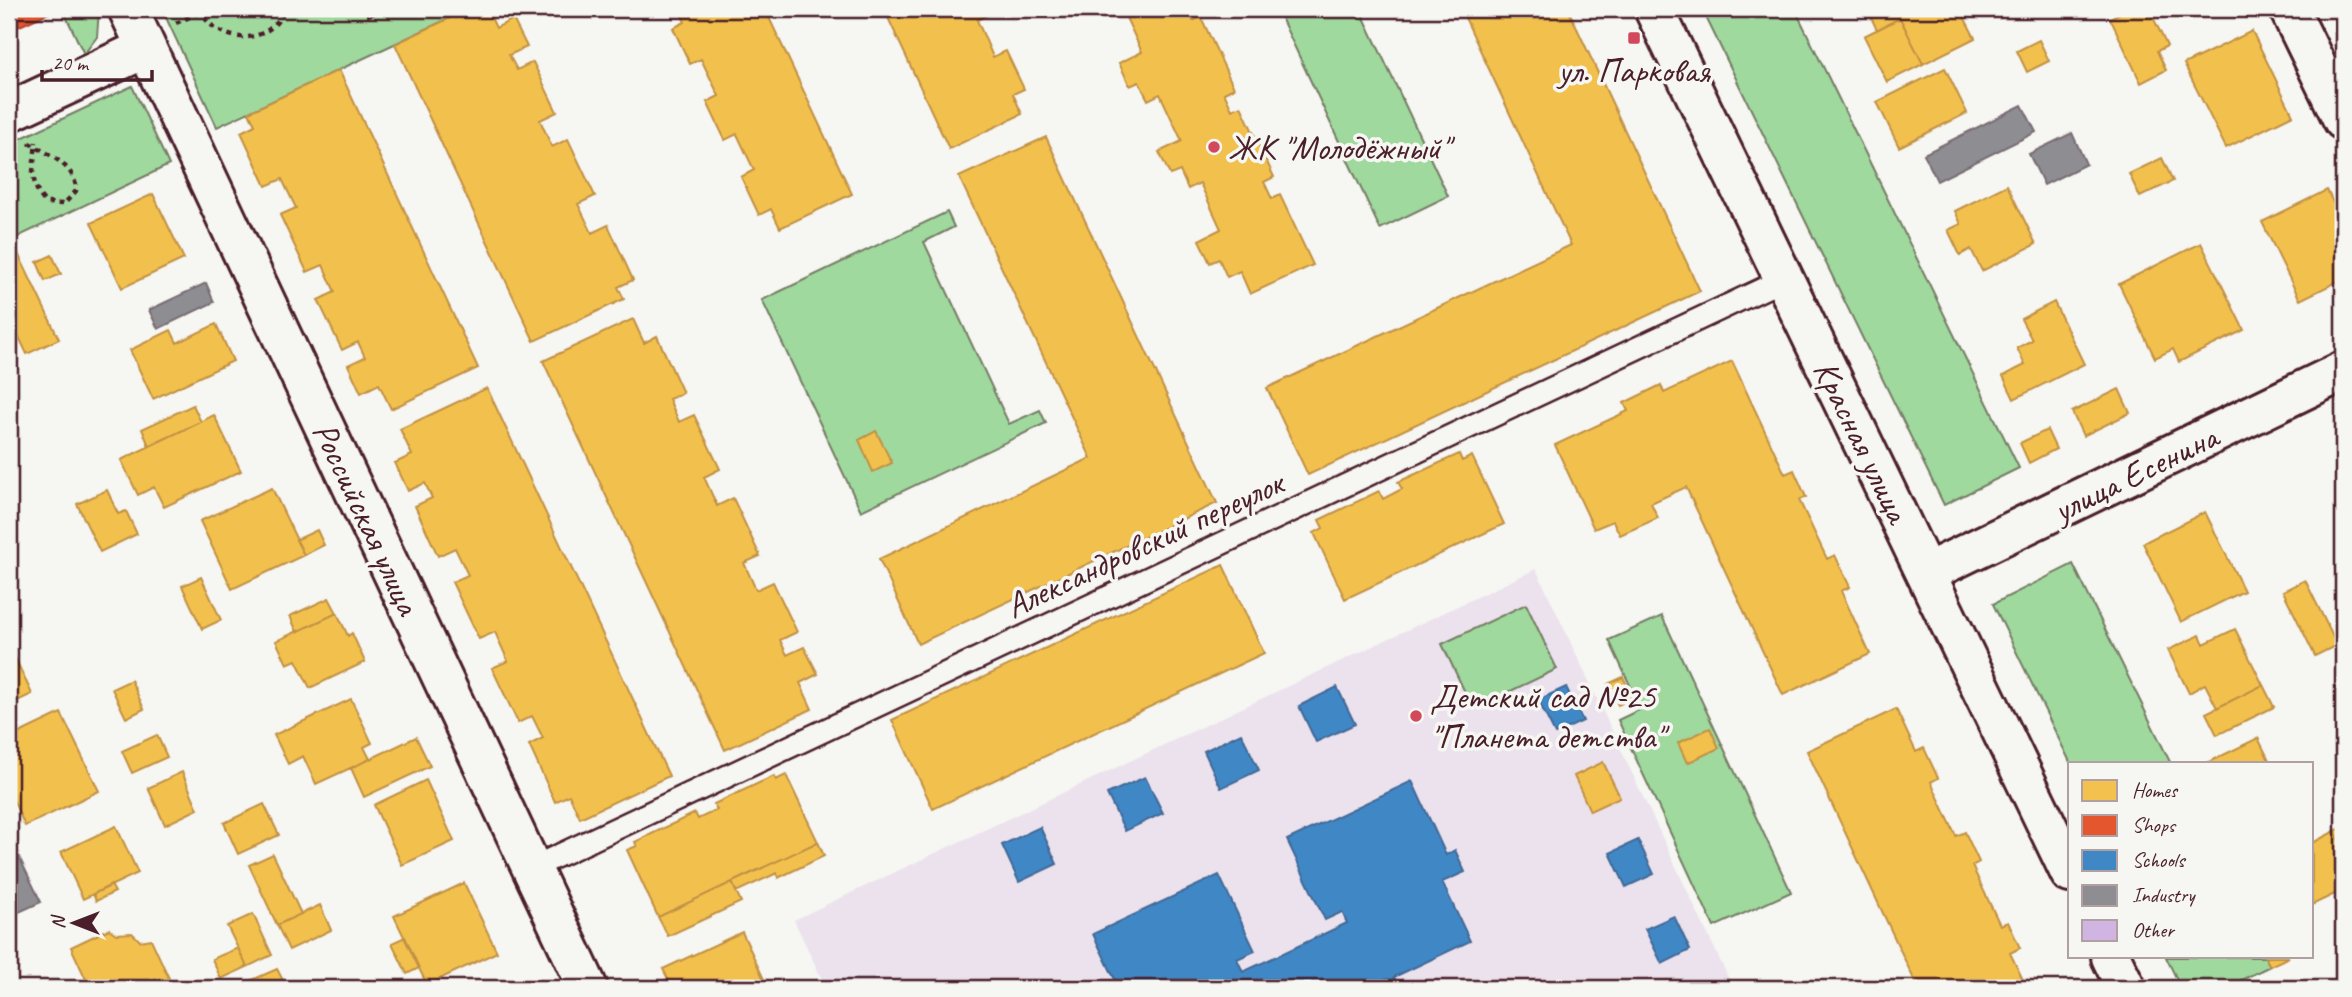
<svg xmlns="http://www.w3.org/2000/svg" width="2352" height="997" viewBox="0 0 2352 997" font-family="Caveat,sans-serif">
  <rect width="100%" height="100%" fill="#f6f6f2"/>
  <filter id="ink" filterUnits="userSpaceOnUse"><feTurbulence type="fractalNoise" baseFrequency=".0143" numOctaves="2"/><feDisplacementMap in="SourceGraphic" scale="14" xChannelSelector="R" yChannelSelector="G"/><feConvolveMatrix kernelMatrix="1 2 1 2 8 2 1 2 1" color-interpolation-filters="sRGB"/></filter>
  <g filter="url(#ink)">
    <!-- built -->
    <path fill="#ebe2ed" d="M 1536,569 L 1733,988 L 826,988 L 794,920 Z"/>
    <!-- green -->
    <path fill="#9fd99e" stroke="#747c64" stroke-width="2" d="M 71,9 L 99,9 L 97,37 L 84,54 L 64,12 Z
      M 162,9 L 469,9 L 217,127 Z
      M 1277,9 L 1360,9 L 1448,196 L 1380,229 Z
      M 1702,9 L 1795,9 L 2019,468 L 1944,505 Z
      M 132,86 L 169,165 L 9,241 L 9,144 Z
      M 947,212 L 954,227 L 924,242 L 1009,424 L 1040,410 L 1046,423 L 861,511 L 762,300 Z
      M 2073,564 L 2171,764 L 2071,764 L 1993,604 Z
      M 1526,604 L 1557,669 L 1473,709 L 1442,644 Z
      M 1662,616 L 1791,892 L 1714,927 L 1618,720 L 1641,709 L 1609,640 Z
      M 2166,957 L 2265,957 L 2270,966 L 2225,988 L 2181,988 Z"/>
    <!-- homes -->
    <path fill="#f2c14e" stroke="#c09044" stroke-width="2" d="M 469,9 L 487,9 L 496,28 L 513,19 L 527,47 L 509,55 L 517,70 L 533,62 L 557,112 L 540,120 L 552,147 L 568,139 L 595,196 L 578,204 L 592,233 L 608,225 L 633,280 L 618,287 L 624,299 L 534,341 L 395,44 Z
      M 679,9 L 765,9 L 852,194 L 780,228 L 771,209 L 759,215 L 741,177 L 754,170 L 737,134 L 725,140 L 707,102 L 719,96 L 701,59 L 690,64 L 673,28 L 685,22 Z
      M 884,9 L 986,9 L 989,14 L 977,20 L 993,57 L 1006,51 L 1024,89 L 1013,94 L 1022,114 L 949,149 Z
      M 1122,9 L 1187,9 L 1193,21 L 1201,17 L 1234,88 L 1224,93 L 1232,110 L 1241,106 L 1274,177 L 1264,182 L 1272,199 L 1280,195 L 1313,265 L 1250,294 L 1240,271 L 1227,277 L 1219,259 L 1210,263 L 1199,240 L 1221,229 L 1200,183 L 1188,189 L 1180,171 L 1170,175 L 1159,152 L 1182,141 L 1160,94 L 1148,100 L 1139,82 L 1130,86 L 1119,63 L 1142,52 Z
      M 1461,9 L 1568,9 L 1700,291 L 1308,475 L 1267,388 L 1571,245 Z
      M 1867,9 L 1960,9 L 1975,38 L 1923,64 L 1900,18 L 1877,30 Z
      M 2128,9 L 2149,9 L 2167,46 L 2157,51 L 2166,70 L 2141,83 L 2110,18 Z
      M 1900,18 L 1923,64 L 1887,82 L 1864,36 Z
      M 2252,31 L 2293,115 L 2226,148 L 2184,64 Z
      M 2039,40 L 2049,61 L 2027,72 L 2017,51 Z
      M 1945,68 L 1967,113 L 1899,147 L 1877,102 Z
      M 339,70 L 478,368 L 391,409 L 379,384 L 361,393 L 348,365 L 365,357 L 358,342 L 342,350 L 318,300 L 335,292 L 323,265 L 307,272 L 280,215 L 296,208 L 282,179 L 266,186 L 241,132 L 255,125 L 249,112 Z
      M 1046,137 L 1217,503 L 918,644 L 879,559 L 1091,458 L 959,177 Z
      M 2162,158 L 2173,181 L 2140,197 L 2129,174 Z
      M 2007,185 L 2036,244 L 1982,271 L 1971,249 L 1960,255 L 1948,230 L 1961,224 L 1955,211 Z
      M 2327,190 L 2343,223 L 2343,279 L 2300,300 L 2262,222 Z
      M 153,194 L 184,259 L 122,288 L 91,223 Z
      M 2201,243 L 2244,330 L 2179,362 L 2173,349 L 2155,358 L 2119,284 Z
      M 14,245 L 59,339 L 27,354 L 9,316 L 9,248 Z
      M 52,255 L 61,274 L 45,281 L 37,262 Z
      M 2054,302 L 2084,364 L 2014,399 L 2003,376 L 2025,365 L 2017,348 L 2032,340 L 2021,319 Z
      M 633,319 L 644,343 L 657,336 L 683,393 L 669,399 L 679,422 L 694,415 L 720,469 L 704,477 L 717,506 L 733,498 L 760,556 L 744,563 L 756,590 L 773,582 L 797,632 L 780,640 L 787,655 L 804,647 L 818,674 L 800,683 L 812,709 L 725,750 L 543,361 Z
      M 216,324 L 233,361 L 153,399 L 130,350 L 171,330 L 177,343 Z
      M 1732,361 L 1785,474 L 1794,470 L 1806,497 L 1799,500 L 1827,559 L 1835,555 L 1850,587 L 1841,591 L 1870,654 L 1783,695 L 1686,487 L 1651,503 L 1658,518 L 1620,535 L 1613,521 L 1594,529 L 1555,445 L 1628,411 L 1624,403 L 1661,385 L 1664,393 Z
      M 487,388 L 669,776 L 580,818 L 569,795 L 555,802 L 529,745 L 543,738 L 532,716 L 518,723 L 492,668 L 508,661 L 495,632 L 479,639 L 452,582 L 468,575 L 455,548 L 438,556 L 415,506 L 432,498 L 425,483 L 408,491 L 395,463 L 412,455 L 400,429 Z
      M 2119,389 L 2130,413 L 2083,436 L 2072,412 Z
      M 193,405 L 201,422 L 149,446 L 142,429 Z
      M 214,415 L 241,471 L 164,507 L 154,487 L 138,495 L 121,460 Z
      M 2047,430 L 2056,449 L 2029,463 L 2020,443 Z
      M 876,431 L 892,463 L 873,472 L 859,440 Z
      M 1459,454 L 1462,461 L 1472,456 L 1504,524 L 1345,599 L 1314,533 L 1323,528 L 1319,520 L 1379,491 L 1383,499 L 1402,489 L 1398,482 Z
      M 272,488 L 304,555 L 232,589 L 200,521 Z
      M 107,490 L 118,514 L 126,511 L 137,534 L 100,552 L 77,504 Z
      M 2205,512 L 2244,591 L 2181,622 L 2143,543 Z
      M 317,530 L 324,545 L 304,555 L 296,540 Z
      M 2343,563 L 2343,585 L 2335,567 Z
      M 1223,565 L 1264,653 L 933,809 L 892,720 Z
      M 201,577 L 221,620 L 202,629 L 182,586 Z
      M 2305,580 L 2337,645 L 2315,656 L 2283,591 Z
      M 329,598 L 337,613 L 297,632 L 290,616 Z
      M 337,613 L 348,636 L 352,633 L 365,662 L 310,688 L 296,660 L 287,664 L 276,641 Z
      M 2235,629 L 2263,685 L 2217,708 L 2205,684 L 2189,693 L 2168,650 L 2200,635 L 2204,644 Z
      M 9,645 L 32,694 L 9,705 Z
      M 1623,677 L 1633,698 L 1618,705 L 1608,684 Z
      M 131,680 L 144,709 L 126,718 L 112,689 Z
      M 2263,685 L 2274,707 L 2217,735 L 2206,713 Z
      M 351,699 L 372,743 L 364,747 L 370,759 L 316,784 L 303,756 L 288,764 L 274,735 Z
      M 1896,709 L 1916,752 L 1924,748 L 1938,778 L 1931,782 L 1956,836 L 1965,832 L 1979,862 L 1972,866 L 2000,925 L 2008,922 L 2020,948 L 2010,953 L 2027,988 L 1918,988 L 1807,751 Z
      M 61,713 L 99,791 L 25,826 L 9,791 L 9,738 Z
      M 1710,728 L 1719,748 L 1687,763 L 1678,743 Z
      M 157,735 L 167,757 L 132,773 L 122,751 Z
      M 416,737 L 430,766 L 364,797 L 351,768 Z
      M 2258,738 L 2271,764 L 2205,764 Z
      M 1603,762 L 1620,797 L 1590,811 L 1574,776 Z
      M 182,772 L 198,809 L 165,825 L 148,788 Z
      M 786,775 L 818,842 L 658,917 L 627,850 L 637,846 L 635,842 L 695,813 L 698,819 L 717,810 L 714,804 L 774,776 L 776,780 Z
      M 426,780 L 454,841 L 402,865 L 374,805 Z
      M 264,804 L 279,835 L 238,854 L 224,823 Z
      M 116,826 L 138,873 L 83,899 L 61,852 Z
      M 2343,827 L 2343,849 L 2335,831 Z
      M 2335,831 L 2343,849 L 2343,890 L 2312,905 L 2312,843 Z
      M 818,842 L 824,856 L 778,878 L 777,873 L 736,892 L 732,882 Z
      M 273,854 L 301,914 L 277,925 L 249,865 Z
      M 732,882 L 741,902 L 668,936 L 658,917 Z
      M 464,883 L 497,952 L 427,985 L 394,916 Z
      M 111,885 L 115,892 L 96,901 L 93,894 Z
      M 320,905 L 331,930 L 289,950 L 277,925 Z
      M 253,914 L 272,955 L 247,967 L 227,926 Z
      M 109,929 L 116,934 L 132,933 L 140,941 L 151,939 L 173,987 L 90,988 L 71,947 Z
      M 742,932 L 768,988 L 662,988 L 659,983 L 668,979 L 663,969 Z
      M 405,937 L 419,968 L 407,974 L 392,943 Z
      M 238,948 L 247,967 L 221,979 L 212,959 Z
      M 2265,957 L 2289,957 L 2270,966 Z
      M 277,969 L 287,988 L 256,988 L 252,980 Z"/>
    <!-- shops -->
    <path fill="#e4572e" stroke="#b6462d" stroke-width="2" d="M 9,9 L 57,9 L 9,31 Z"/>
    <!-- schools -->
    <path fill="#3f88c5" stroke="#426897" stroke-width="2" d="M 1337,687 L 1355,724 L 1316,742 L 1299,706 Z
      M 1566,687 L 1583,721 L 1555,734 L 1538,700 Z
      M 1241,733 L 1259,770 L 1221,788 L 1204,751 Z
      M 1145,777 L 1163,813 L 1125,831 L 1107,794 Z
      M 1412,781 L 1446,855 L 1455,850 L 1465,872 L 1442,882 L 1470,941 L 1394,977 L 1399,988 L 1119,988 L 1093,934 L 1219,875 L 1255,951 L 1237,959 L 1243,972 L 1347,923 L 1342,912 L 1325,920 L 1287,840 Z
      M 1040,827 L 1057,864 L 1019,882 L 1002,845 Z
      M 1638,840 L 1654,874 L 1626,887 L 1610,853 Z
      M 1674,916 L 1690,950 L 1662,964 L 1645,929 Z"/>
    <!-- industry -->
    <path fill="#8d8d92" stroke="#796c73" stroke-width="2" d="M 2022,105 L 2036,132 L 1937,181 L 1924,154 Z
      M 2072,133 L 2086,164 L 2044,185 L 2029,154 Z
      M 206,283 L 214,302 L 158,329 L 149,310 Z
      M 19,857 L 41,902 L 17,913 L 9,894 L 9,862 Z"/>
    <!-- building -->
    <path fill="#d0b4e2" stroke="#4a1f2b" stroke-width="2" d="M 365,9 L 385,9 L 368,17 Z"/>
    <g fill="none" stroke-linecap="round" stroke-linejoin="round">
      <defs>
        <path id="service" d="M 532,868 L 1784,279"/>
        <path id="minor" d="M 128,9 L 588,988
          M 2289,9 L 2343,120
          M 9,112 L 146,48
          M 1926,573 L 2343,371"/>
        <path id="tertiary" d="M 1654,9 L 2070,873
          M 2111,957 L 2126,988"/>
      </defs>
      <!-- service casing -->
      <use href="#service" stroke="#4a1f2b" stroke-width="26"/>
      <!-- minor casing -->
      <use href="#minor" stroke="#4a1f2b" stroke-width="44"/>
      <!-- tertiary casing -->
      <use href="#tertiary" stroke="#4a1f2b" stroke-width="44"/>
      <!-- path -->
      <path stroke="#4a1f2b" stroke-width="4.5" stroke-dasharray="5 5" stroke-linecap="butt" d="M 199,9 C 217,45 268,48 285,9
        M 176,23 L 207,9
        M 29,143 C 48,154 77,166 76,191 L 64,204 L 46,203 C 37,194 34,184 33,172 L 36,142"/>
      <!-- service -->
      <use href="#service" stroke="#f6f6f2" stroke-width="21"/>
      <!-- minor -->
      <use href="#minor" stroke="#f6f6f2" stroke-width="38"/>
      <!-- tertiary -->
      <use href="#tertiary" stroke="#f6f6f2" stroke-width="38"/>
    </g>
  </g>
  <!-- markers -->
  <g fill="#d1495b" stroke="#f6f6f2" stroke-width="2.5">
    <rect x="1627" y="31" width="14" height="14" rx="3.5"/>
    <circle cx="1214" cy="147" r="7"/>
    <circle cx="1416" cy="716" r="7"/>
  </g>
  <g text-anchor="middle" stroke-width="7" stroke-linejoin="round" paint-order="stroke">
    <!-- poi labels -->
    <g font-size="35" fill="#4a1f2b" stroke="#f6f6f2" text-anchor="start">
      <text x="1634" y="82" text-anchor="middle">ул. Парковая</text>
      <text x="1228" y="159">ЖК "Молодёжный"</text>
      <text x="1430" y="708">Детский сад №25<tspan x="1430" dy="40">"Планета детства"</tspan></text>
    </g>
    <!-- street labels -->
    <g font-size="35" fill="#4a1f2b" stroke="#f6f6f2">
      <text transform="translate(1862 441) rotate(64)" y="12">Красная улица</text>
      <text transform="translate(2135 473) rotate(-26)" y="12">улица Есенина</text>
      <text transform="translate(367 518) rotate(65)" y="12">Российская улица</text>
      <text transform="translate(1144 544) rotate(-25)" y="12">Александровский переулок</text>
    </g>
  </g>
  <!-- margin -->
  <rect width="2352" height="997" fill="none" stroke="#f6f6f2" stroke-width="35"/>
  <rect x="18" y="18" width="2317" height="962" fill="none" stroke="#4a1f2b" stroke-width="2.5" filter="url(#ink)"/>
  <!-- legend -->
  <rect x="2068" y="762" width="245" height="196" fill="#f6f6f2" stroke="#b1a0a2" stroke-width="2"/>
  <rect x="2082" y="780" width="35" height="21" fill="#f2c14e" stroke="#b1a0a2" stroke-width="2"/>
  <text x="2132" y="797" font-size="21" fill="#4a1f2b">Homes</text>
  <rect x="2082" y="815" width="35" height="21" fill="#e4572e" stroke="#b1a0a2" stroke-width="2"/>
  <text x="2132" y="832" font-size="21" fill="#4a1f2b">Shops</text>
  <rect x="2082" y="850" width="35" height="21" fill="#3f88c5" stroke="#b1a0a2" stroke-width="2"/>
  <text x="2132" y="867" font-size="21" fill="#4a1f2b">Schools</text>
  <rect x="2082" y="885" width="35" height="21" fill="#8d8d92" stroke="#b1a0a2" stroke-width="2"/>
  <text x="2132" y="902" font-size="21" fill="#4a1f2b">Industry</text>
  <rect x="2082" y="920" width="35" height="21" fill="#d0b4e2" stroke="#b1a0a2" stroke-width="2"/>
  <text x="2132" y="937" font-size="21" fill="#4a1f2b">Other</text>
  <!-- north arrow -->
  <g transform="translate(74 923) rotate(270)" stroke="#f6f6f2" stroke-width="5" paint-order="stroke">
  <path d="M0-5L12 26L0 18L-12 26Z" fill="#4a1f2b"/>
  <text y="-10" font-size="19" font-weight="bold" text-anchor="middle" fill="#4a1f2b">N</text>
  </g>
  <!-- scale -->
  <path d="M42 70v10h110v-10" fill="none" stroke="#4a1f2b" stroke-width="3.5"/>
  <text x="52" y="70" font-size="21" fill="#4a1f2b" stroke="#f6f6f2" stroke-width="5" paint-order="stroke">20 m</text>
</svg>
